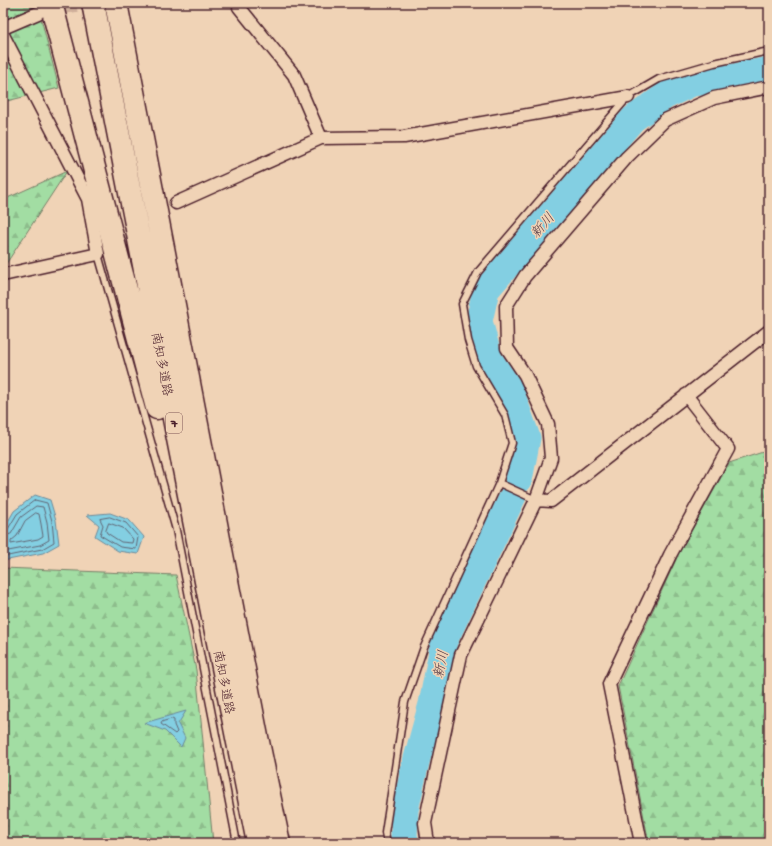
<svg xmlns="http://www.w3.org/2000/svg" width="772" height="846" viewBox="0 0 772 846" font-family="'Gochi Hand','Klee One',sans-serif">
  <defs>
    <pattern id="forest-firs" width="22" height="20" patternUnits="userSpaceOnUse"><rect width="22" height="20" fill="#a2dda3"/><path d="M5 1l3.5 6h-7zM16 11l3.5 6h-7z" fill="#8dbd8c"/></pattern>
  </defs>
  <rect width="100%" height="100%" fill="#f0d3b6"/>
  <filter id="ink" filterUnits="userSpaceOnUse"><feTurbulence type="fractalNoise" baseFrequency=".025" numOctaves="2"/><feDisplacementMap in="SourceGraphic" scale="8" xChannelSelector="R" yChannelSelector="G"/><feConvolveMatrix kernelMatrix="1 2 1 2 8 2 1 2 1" color-interpolation-filters="sRGB"/></filter>
  <g filter="url(#ink)">
    <!-- forest -->
    <path fill="url(#forest-firs)" stroke="#767e67" d="M 3,3 L 37,3 L 59,88 L 3,102 Z
      M 67,171 L 4,267 L 3,267 L 3,200 Z
      M 766,451 L 769,452 L 769,843 L 649,843 L 618,686 L 679,553 L 729,463 Z
      M 3,568 L 176,575 L 196,670 L 213,843 L 3,843 Z"/>
    <!-- water -->
    <path fill="#83cfe2" stroke="#6c8999" d="M 35,495 L 50,500 L 56,520 L 59,544 L 43,553 L 3,561 L 3,530 L 14,511 Z
      M 110,513 L 129,520 L 144,537 L 138,554 L 118,551 L 95,536 L 99,525 L 87,515 Z
      M 186,711 L 178,724 L 185,738 L 181,747 L 165,731 L 144,723 Z"/>
    <g fill="none" stroke-linecap="round" stroke-linejoin="round">
      <!-- shore -->
      <path stroke="#616574" stroke-width="1" d="M 36,513 L 39,514 L 41,524 L 43,536 L 38,539 L 11,544 L 11,541 L 17,536 L 25,521 Z
        M 110,517 L 126,523 L 138,537 L 136,549 L 120,547 L 100,535 L 103,525 L 100,519 Z
        M 109,523 L 123,528 L 133,539 L 132,543 L 121,542 L 107,533 L 106,531 Z
        M 3,531 L 8,529 L 17,514 L 35,500 L 47,503 L 52,521 L 54,542 L 42,549 L 3,557
        M 3,536 L 11,534 L 21,517 L 36,506 L 43,507 L 47,522 L 49,540 L 40,545 L 3,552
        M 172,719 L 174,720 L 174,725 L 177,732 L 175,734 L 161,724 L 162,722 Z"/>
      <!-- river -->
      <path stroke="#83cfe2" stroke-width="27" d="M 519,480 L 527,438 L 510,390 L 489,359 L 479,321 L 486,290 L 633,119 L 665,96 L 692,83 L 730,78 L 769,70
        M 406,843 L 404,837 L 405,810 L 416,762 L 432,704 L 444,641 L 513,496"/>
      <!-- minor-tunnel -->
      <path stroke="#cfaf9a" stroke-width="12" stroke-dasharray="12 6" stroke-linecap="butt" d="M 47,11 L 93,3"/>
      <defs>
        <path id="service" d="M 98,254 L 176,530 L 237,843
          M 499,483 L 536,500
          M 387,843 L 385,833 L 405,702 L 424,647 L 499,483 L 512,443 L 505,415 L 476,366 L 468,340 L 462,304 L 478,272 L 628,97 L 659,79 L 714,63 L 769,51"/>
        <path id="minor" d="M 238,3 L 239,7 L 294,75 L 321,138
          M 3,28 L 38,13
          M 3,35 L 88,199 L 98,254 L 3,275
          M 176,203 L 321,138 L 404,137 L 628,97
          M 536,500 L 551,501 L 769,331
          M 428,843 L 425,823 L 461,655 L 536,500 L 551,458 L 548,424 L 525,375 L 507,348 L 506,306 L 525,276 L 627,157 L 665,120 L 714,98 L 769,87
          M 641,843 L 609,684 L 670,555 L 728,449 L 686,395"/>
        <path id="motorway" d="M 51,3 L 157,408
          M 93,3 C 125,172 159,341 192,510 C 214,621 235,732 258,843
          M 116,3 L 257,737 L 279,843"/>
      </defs>
      <!-- service casing -->
      <use href="#service" stroke="#4a1f2b" stroke-width="9"/>
      <!-- minor casing -->
      <use href="#minor" stroke="#4a1f2b" stroke-width="15"/>
      <!-- motorway casing -->
      <use href="#motorway" stroke="#4a1f2b" stroke-width="25"/>
      <!-- service -->
      <use href="#service" stroke="#f0d3b6" stroke-width="6"/>
      <!-- minor -->
      <use href="#minor" stroke="#f0d3b6" stroke-width="12"/>
      <!-- motorway -->
      <use href="#motorway" stroke="#f0d3b6" stroke-width="22"/>
    </g>
  </g>
  <g text-anchor="middle" stroke-width="3" stroke-linejoin="round" paint-order="stroke">
    <!-- shield labels -->
    <rect fill="#f0d3b6" stroke="#7c5555" stroke-width="1" x="166" y="413" width="16" height="20" rx="3"/>
    <g font-size="12" font-weight="bold" fill="#4a1f2b">
      <text x="174" y="427">7</text>
    </g>
    <!-- street labels -->
    <g font-size="13" fill="#4a1f2b" stroke="#f0d3b6">
      <text transform="translate(163 364) rotate(79)" y="5">南知多道路</text>
      <text transform="translate(225 682) rotate(79)" y="5">南知多道路</text>
    </g>
    <!-- water labels -->
    <g font-size="14" font-style="italic" fill="#533946" stroke="#f0d3b6">
      <text transform="translate(542 225) rotate(-49)" y="5">新川</text>
      <text transform="translate(440 664) rotate(-79)" y="5">新川</text>
    </g>
  </g>
  <!-- margin -->
  <rect width="772" height="846" fill="none" stroke="#f0d3b6" stroke-width="16"/>
  <rect x="8" y="8" width="756" height="830" fill="none" stroke="#4a1f2b" stroke-width="1.5" filter="url(#ink)"/>
</svg>
